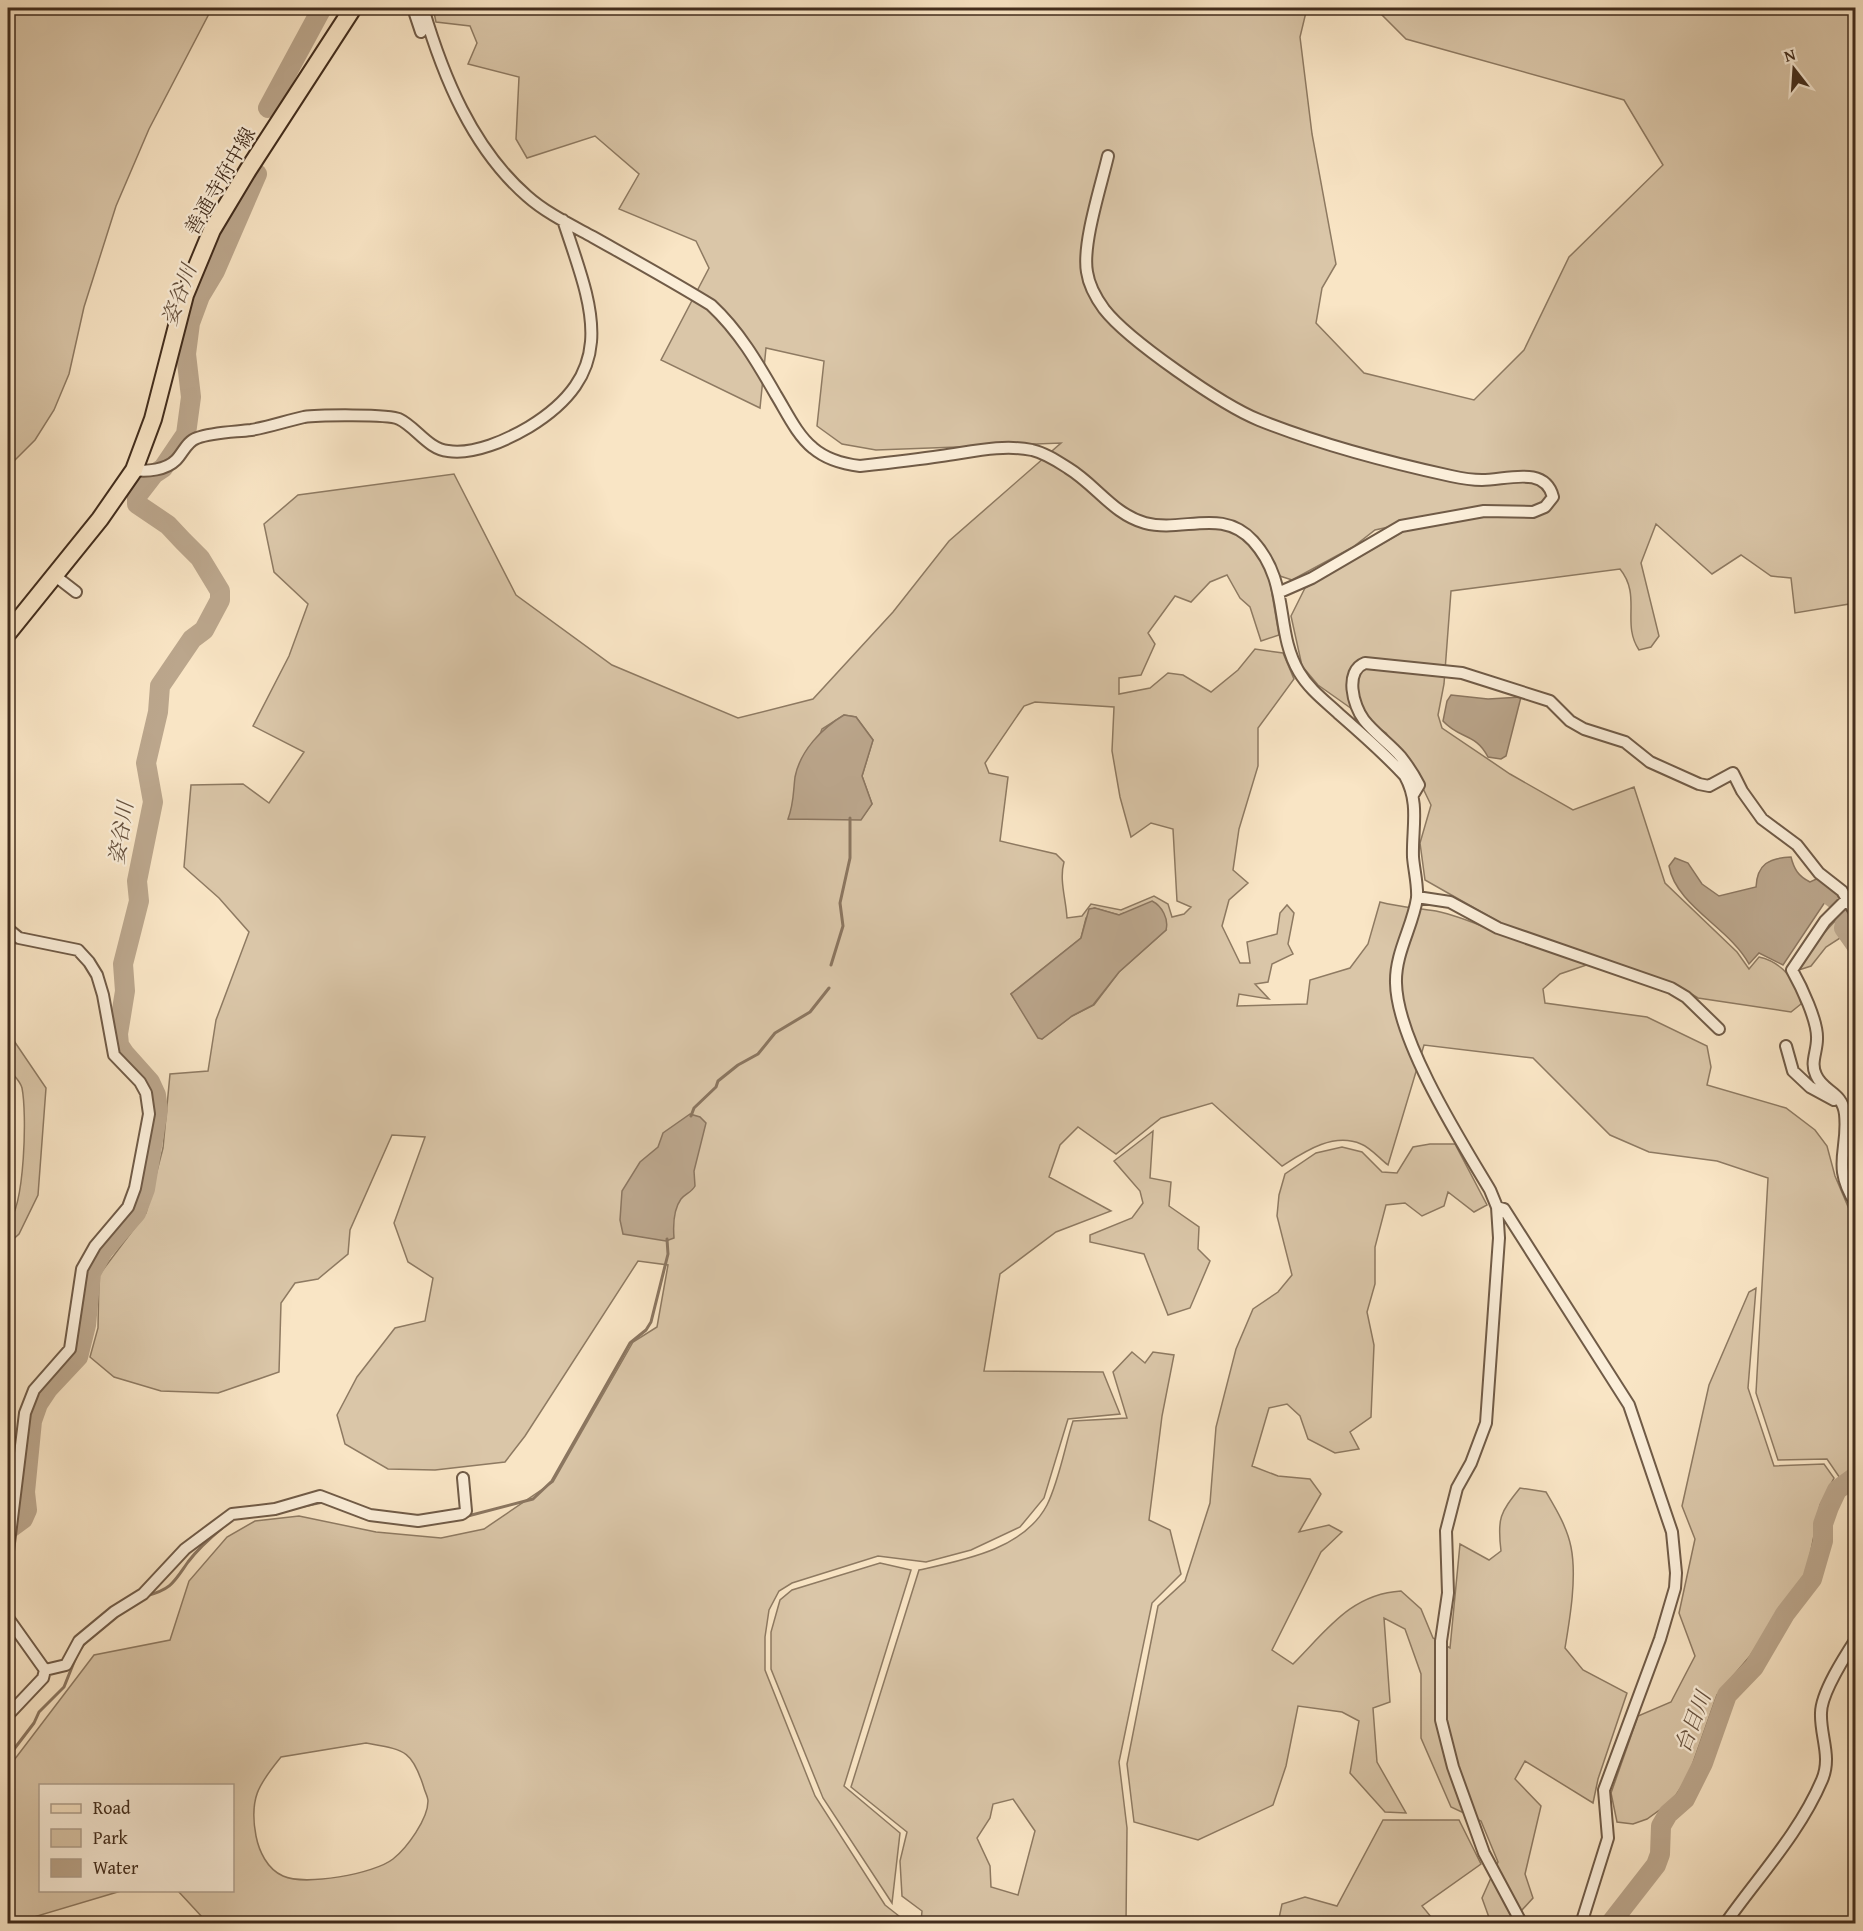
<svg xmlns="http://www.w3.org/2000/svg" width="1863" height="1931" viewBox="0 0 1863 1931" font-family="'Gentium Book Plus','Noto Serif JP',serif">
  <rect width="100%" height="100%" fill="#f9e5c5"/>
  <filter id="stains"><feTurbulence type="fractalNoise" baseFrequency=".00333" numOctaves="4"/><feColorMatrix values="0 0 0 0 .2 0 0 0 0 .09 0 0 0 0 .02 0 0 0 .5 -.17"/></filter>
  <radialGradient id="worn" r=".72"><stop offset=".6" stop-color="#630" stop-opacity="0"/><stop offset="1" stop-color="#630" stop-opacity=".3"/></radialGradient>
  <!-- green -->
  <path fill="#dac6a8" stroke="#8e7a62" stroke-width="1.5" fill-rule="evenodd" d="M 8,8 L 212,8 L 149,129 L 116,206 L 84,307 L 69,374 L 54,410 L 35,440 L 8,467 Z
    M 433,8 L 1307,8 L 1300,37 L 1312,134 L 1336,264 L 1322,288 L 1316,323 L 1364,373 L 1474,400 L 1524,350 L 1569,257 L 1663,165 L 1624,100 L 1406,39 L 1375,8 L 1855,8 L 1855,603 L 1795,613 L 1791,578 L 1771,576 L 1741,555 L 1712,574 L 1656,524 L 1641,563 L 1659,636 L 1651,647 L 1639,650 C 1621,623 1642,596 1620,569 L 1451,591 L 1444,684 L 1438,715 L 1442,728 L 1510,774 L 1573,810 L 1634,787 L 1665,883 L 1737,952 L 1749,969 L 1759,957 C 1782,962 1798,982 1801,1004 L 1791,1012 L 1698,998 L 1680,987 L 1604,959 L 1560,974 L 1543,989 L 1545,1003 L 1647,1017 L 1707,1046 L 1711,1067 L 1707,1085 L 1786,1108 L 1815,1130 L 1827,1146 L 1835,1176 L 1855,1223 L 1855,1500 L 1827,1459 L 1778,1460 L 1756,1393 L 1768,1178 L 1717,1161 L 1649,1152 L 1610,1135 L 1533,1058 L 1424,1045 L 1388,1165 C 1380,1159 1371,1148 1361,1144 C 1333,1132 1304,1152 1282,1166 L 1212,1103 L 1161,1118 L 1116,1154 L 1078,1127 L 1060,1145 L 1049,1177 L 1111,1211 L 1056,1232 L 1000,1274 L 984,1371 L 1103,1372 L 1120,1414 L 1068,1419 L 1044,1498 L 1020,1527 L 971,1550 L 926,1562 L 878,1556 L 792,1583 L 779,1591 L 769,1610 L 765,1637 L 765,1670 L 815,1796 L 885,1905 L 899,1916 L 899,1923 L 202,1923 L 203,1918 L 178,1891 L 232,1890 L 232,1786 L 40,1786 L 40,1890 L 121,1891 L 14,1923 L 8,1915 L 8,1768 L 94,1655 L 170,1640 L 189,1581 L 227,1537 L 255,1521 L 299,1516 L 376,1532 L 441,1538 L 484,1529 L 553,1482 L 633,1342 L 657,1327 L 668,1265 L 638,1261 L 525,1436 L 505,1462 L 435,1470 L 388,1469 L 345,1444 L 337,1415 L 357,1377 L 395,1328 L 425,1321 L 433,1278 L 408,1262 L 394,1223 L 425,1137 L 392,1135 L 350,1230 L 348,1254 L 318,1279 L 295,1283 L 281,1303 L 279,1372 L 218,1393 L 161,1391 L 114,1377 L 90,1357 L 98,1328 L 99,1275 L 146,1213 L 163,1148 L 170,1074 L 208,1071 L 216,1020 L 249,932 L 219,898 L 184,867 L 191,785 L 243,784 L 269,803 L 304,752 L 253,726 L 289,656 L 308,604 L 274,572 L 264,524 L 298,495 L 454,474 L 516,595 L 612,665 L 738,718 L 813,699 L 893,612 L 949,541 L 1061,443 L 876,450 L 842,444 L 817,426 L 824,361 L 766,348 L 760,408 L 661,360 L 709,268 L 696,241 L 619,209 L 639,174 L 595,136 L 527,158 L 516,139 L 519,77 L 468,64 L 477,43 L 470,26 L 436,22 ZM 1407,523 L 1406,530 L 1305,588 L 1291,616 L 1302,666 L 1318,685 L 1386,733 L 1416,774 L 1431,805 L 1420,843 L 1425,880 L 1506,926 L 1494,931 C 1475,923 1456,915 1436,911 C 1417,908 1399,907 1380,902 L 1368,944 L 1350,968 L 1310,980 L 1307,1004 L 1237,1006 L 1239,994 L 1269,999 L 1255,984 L 1268,982 L 1272,964 L 1293,954 L 1288,944 L 1294,913 L 1287,905 L 1280,913 L 1277,934 L 1247,942 L 1250,963 L 1240,963 L 1222,926 L 1229,900 L 1248,883 L 1233,870 L 1239,829 L 1258,766 L 1258,728 L 1294,679 L 1283,653 L 1255,649 L 1238,670 L 1211,692 L 1183,675 L 1168,673 L 1150,688 L 1119,694 L 1119,678 L 1141,675 L 1155,644 L 1148,633 L 1175,596 L 1191,602 L 1210,582 L 1227,575 L 1240,598 L 1250,607 L 1261,641 L 1279,635 L 1265,553 L 1280,576 L 1292,580 L 1353,547 L 1375,530 ZM 1035,702 L 1114,707 L 1112,751 L 1120,797 L 1131,837 L 1151,823 L 1173,829 L 1177,901 L 1191,907 L 1184,914 L 1172,917 L 1168,904 L 1154,896 L 1121,910 L 1091,904 L 1082,916 L 1067,918 C 1066,899 1059,880 1064,862 L 1056,854 L 1000,841 L 1008,777 L 989,773 L 985,763 L 1024,706 ZM 844,715 L 856,717 L 873,740 L 862,776 L 872,804 L 861,819 L 789,819 L 822,729 ZM 1094,908 L 1119,915 L 1124,913 L 1166,930 L 1119,972 L 1094,1005 L 1072,1016 L 1042,1039 L 1011,994 L 1081,938 L 1086,918 ZM 366,1743 C 404,1750 412,1749 424,1788 C 425,1792 428,1797 428,1801 C 428,1819 407,1848 393,1859 C 374,1874 305,1886 283,1876 C 267,1869 259,1851 256,1836 C 249,1799 258,1785 281,1757 Z
    M 1847,908 L 1855,919 L 1855,931 L 1846,940 L 1843,936 L 1826,947 L 1811,966 L 1799,970 L 1813,945 Z
    M 8,1032 L 46,1088 L 38,1195 L 19,1234 L 8,1244 L 8,1223 C 25,1206 27,1113 22,1088 C 20,1079 9,1073 8,1064 C 5,1055 7,1042 8,1032 Z
    M 1153,1131 L 1150,1178 L 1171,1182 L 1169,1206 L 1199,1227 L 1198,1249 L 1210,1261 L 1190,1308 L 1168,1315 L 1144,1254 L 1090,1242 L 1090,1235 L 1132,1218 L 1143,1203 L 1140,1191 L 1114,1161 Z
    M 1430,1144 L 1455,1144 L 1487,1205 L 1474,1212 L 1448,1192 L 1444,1206 L 1422,1216 L 1405,1203 L 1386,1205 L 1375,1247 L 1375,1284 L 1367,1312 L 1374,1345 L 1371,1417 L 1350,1432 L 1359,1449 L 1335,1453 L 1308,1439 L 1300,1416 L 1287,1404 L 1269,1408 L 1252,1466 L 1278,1476 L 1310,1479 L 1321,1494 L 1299,1532 L 1329,1525 L 1342,1532 L 1321,1552 L 1272,1650 L 1293,1664 C 1327,1630 1351,1594 1401,1591 L 1421,1609 L 1433,1638 L 1450,1648 L 1460,1544 L 1489,1560 L 1501,1551 C 1497,1518 1500,1513 1520,1488 L 1546,1492 C 1556,1509 1567,1527 1571,1547 C 1577,1577 1570,1618 1565,1648 L 1583,1670 L 1627,1693 L 1598,1779 L 1593,1803 L 1525,1761 L 1515,1779 L 1541,1806 L 1525,1874 L 1533,1898 L 1510,1923 L 1491,1923 L 1482,1898 L 1498,1862 L 1481,1821 L 1451,1807 L 1421,1738 L 1421,1674 L 1405,1629 L 1384,1618 L 1390,1702 L 1373,1708 L 1377,1762 L 1406,1813 L 1385,1812 L 1350,1773 L 1359,1721 L 1342,1712 L 1298,1706 L 1286,1766 L 1273,1805 L 1198,1840 L 1134,1822 L 1127,1764 L 1158,1606 L 1185,1581 L 1210,1503 L 1216,1427 L 1236,1349 L 1253,1309 L 1278,1292 L 1292,1275 L 1277,1216 L 1279,1195 L 1285,1174 L 1316,1153 L 1342,1147 L 1362,1152 L 1382,1172 L 1397,1173 L 1413,1147 Z
    M 1756,1288 L 1748,1388 L 1774,1466 L 1824,1464 L 1834,1478 L 1820,1505 L 1807,1571 L 1750,1656 L 1717,1695 L 1688,1777 L 1672,1801 L 1647,1819 L 1633,1824 L 1617,1822 L 1611,1793 L 1638,1716 L 1671,1702 L 1695,1656 L 1679,1613 L 1695,1539 L 1682,1506 L 1709,1385 L 1749,1292 Z
    M 1132,1352 L 1145,1363 L 1153,1352 L 1174,1355 L 1162,1416 L 1149,1520 L 1170,1530 L 1181,1574 L 1152,1603 L 1119,1762 L 1127,1828 L 1126,1923 L 921,1923 L 922,1911 L 902,1896 L 900,1861 L 907,1832 L 851,1787 L 919,1570 C 964,1560 1024,1549 1047,1505 C 1059,1481 1065,1446 1073,1421 L 1127,1418 L 1113,1372 ZM 1013,1799 L 1035,1831 L 1018,1895 L 991,1887 L 990,1866 L 977,1838 L 990,1818 L 993,1804 Z
    M 880,1563 L 911,1570 L 844,1786 L 900,1833 L 892,1903 L 823,1798 L 771,1669 L 771,1632 L 780,1600 L 792,1590 Z
    M 1383,1820 L 1459,1820 L 1481,1864 L 1422,1906 L 1436,1923 L 1278,1923 L 1282,1904 L 1305,1897 L 1337,1906 Z"/>
  <!-- water -->
  <path fill="#bba68c" stroke="#8b7660" stroke-width="1.5" d="M 1451,695 L 1488,699 L 1521,697 L 1506,756 L 1501,759 L 1488,757 C 1476,733 1459,739 1443,721 L 1447,701 Z
    M 844,715 L 856,717 L 873,740 L 862,776 L 872,804 L 861,820 L 788,819 C 794,803 793,793 795,777 C 800,751 822,728 844,715 Z
    M 1791,857 C 1794,869 1798,876 1810,882 L 1821,877 L 1833,890 L 1783,965 L 1759,953 L 1749,964 C 1730,928 1676,906 1669,866 L 1675,858 L 1688,863 L 1702,884 L 1719,896 L 1756,887 C 1757,864 1769,858 1791,857 Z
    M 1152,901 C 1162,906 1169,919 1166,930 L 1119,972 L 1093,1005 L 1072,1016 L 1042,1039 L 1038,1038 L 1011,994 L 1081,938 L 1089,909 L 1095,908 L 1119,915 Z
    M 690,1114 L 700,1117 L 706,1123 L 694,1171 L 695,1186 C 692,1192 685,1194 681,1199 C 673,1210 673,1225 674,1238 L 666,1241 L 623,1234 L 620,1220 L 622,1191 L 640,1162 L 658,1147 L 663,1133 Z"/>
  <g fill="none" stroke-linecap="round" stroke-linejoin="round">
    <!-- stream -->
    <path stroke="#8b7660" stroke-width="3" d="M 831,965 L 843,926 L 840,903 L 850,858 L 850,818
      M 691,1116 L 694,1108 L 716,1087 L 718,1081 L 738,1065 L 758,1054 L 775,1033 L 810,1012 L 829,988
      M 304,1506 L 323,1502
      M 464,1517 L 533,1499 L 552,1481 L 630,1343 L 646,1330 L 651,1322 L 668,1254 L 667,1239
      M 146,1596 C 172,1589 174,1582 188,1562 C 197,1550 210,1538 222,1528
      M 8,1757 L 34,1723 L 39,1712 L 64,1687 L 78,1652 L 86,1641"/>
    <!-- river -->
    <path stroke="#bba68c" stroke-width="20" d="M 268,108 L 322,8
      M 1828,894 L 1836,900
      M 1845,910 L 1847,915 L 1844,928 L 1856,945
      M 8,1530 L 23,1519 L 27,1510 L 25,1492 L 32,1421 L 38,1404 L 48,1389 L 78,1357 L 86,1325 L 91,1273 L 103,1251 L 136,1213 L 145,1189 L 158,1110 L 156,1095 L 150,1082 L 125,1054 L 119,1045 L 118,1034 L 125,991 L 123,964 L 139,901 L 137,881 L 153,802 L 146,763 L 158,712 L 160,686 L 192,639 L 204,630 L 220,600 L 220,591 L 200,558 L 183,541 L 168,525 L 137,504 L 137,496 L 154,474 L 163,468 L 186,434 L 191,397 L 186,354 L 190,323 L 200,296 L 215,271 L 257,174
      M 1610,1924 L 1656,1865 L 1660,1854 L 1661,1826 L 1668,1814 L 1685,1799 L 1703,1763 L 1727,1695 L 1754,1667 L 1785,1614 L 1812,1579 L 1823,1541 L 1823,1524 L 1829,1507 L 1837,1490 L 1856,1476"/>
    <defs>
      <path id="minor" d="M 413,8 L 421,32
        M 423,8 C 443,76 472,148 527,196 C 546,213 571,225 593,237 C 632,259 672,281 711,305 C 739,331 757,362 776,395 C 787,413 797,435 813,448 C 827,460 843,464 860,466 C 887,463 914,460 941,456 C 971,452 1002,444 1032,450 C 1045,453 1057,461 1068,468 C 1096,485 1113,514 1145,523 C 1183,533 1222,507 1253,541 C 1291,583 1274,630 1299,672 C 1309,689 1325,701 1339,714 C 1362,734 1385,754 1405,776 C 1420,803 1412,828 1413,857 C 1414,870 1418,885 1417,898 C 1413,926 1395,953 1396,983 C 1397,1040 1460,1140 1490,1190 L 1497,1207 L 1499,1238 L 1486,1423 L 1471,1463 L 1457,1488 L 1446,1531 L 1448,1593 L 1441,1641 L 1441,1720 L 1453,1767 L 1484,1853 L 1522,1924
        M 1108,156 C 1101,186 1082,244 1087,272 C 1089,286 1096,298 1104,309 C 1128,340 1222,405 1259,420 C 1319,444 1387,462 1451,476 C 1460,478 1472,480 1482,480 C 1506,480 1545,465 1553,497 L 1545,507 L 1533,512 L 1484,511 L 1401,526 L 1312,578 L 1280,592
        M 134,470 C 147,472 166,470 176,460 C 183,453 187,441 197,438 C 213,432 235,432 251,430 C 269,427 286,421 304,417 C 317,415 389,414 399,419 C 416,427 428,449 448,451 C 474,455 507,440 529,427 C 622,370 591,305 563,220
        M 54,575 L 76,592
        M 1413,795 L 1419,785 C 1414,775 1408,766 1401,757 C 1390,744 1375,734 1364,720 C 1353,706 1344,671 1365,663 L 1462,673 L 1550,701 L 1570,721 L 1584,729 L 1625,742 L 1650,762 L 1699,784 L 1709,786 L 1733,773 L 1742,791 L 1762,819 L 1797,845 L 1819,873 L 1842,891 L 1856,914
        M 1417,897 L 1450,902 L 1498,928 L 1671,988 L 1686,997 L 1719,1029
        M 1846,900 L 1825,921 L 1792,970 C 1801,986 1818,1021 1817,1039 C 1817,1052 1810,1063 1816,1075 C 1823,1092 1842,1091 1845,1114 C 1849,1151 1831,1165 1856,1204
        M 8,929 L 19,938 L 78,950 L 89,962 L 97,975 L 103,995 L 114,1055 L 140,1082 L 146,1093 L 149,1114 L 135,1188 L 128,1207 L 95,1246 L 82,1269 L 70,1349 L 34,1390 L 25,1413 L 8,1551
        M 1786,1046 L 1793,1071 L 1810,1087 L 1834,1100
        M 1497,1207 L 1504,1209 L 1629,1405 L 1672,1532 L 1676,1573 L 1675,1588 L 1660,1639 L 1604,1790 L 1608,1838 L 1581,1924
        M 8,1618 L 45,1670 L 43,1678 L 8,1715
        M 45,1670 L 66,1665 L 79,1641 L 114,1612 L 143,1594 L 185,1549 L 232,1514 L 275,1509 L 320,1496 L 370,1515 L 418,1521 L 462,1514 L 466,1511 L 463,1478
        M 1725,1924 C 1758,1877 1799,1834 1822,1780 C 1832,1757 1820,1736 1821,1713 C 1821,1693 1845,1656 1856,1639"/>
      <path id="primary" d="M 8,633 L 100,519 L 134,470 L 153,419 L 185,295 L 212,230 L 248,170 L 353,8"/>
    </defs>
    <!-- minor casing -->
    <use href="#minor" stroke="#705b47" stroke-width="14"/>
    <!-- primary casing -->
    <use href="#primary" stroke="#422d1d" stroke-width="20"/>
    <!-- minor -->
    <use href="#minor" stroke="#fbeed9" stroke-width="10"/>
    <!-- primary -->
    <use href="#primary" stroke="#f9e5c5" stroke-width="16"/>
  </g>
  <g text-anchor="middle" stroke-width="4.5" stroke-linejoin="round" paint-order="stroke">
    <!-- street labels -->
    <g font-size="20" fill="#422d1d" stroke="#fbeed9">
      <text transform="translate(220 181) rotate(-60)" y="7">善通寺府中線</text>
    </g>
    <!-- water labels -->
    <g font-size="21" font-style="italic" fill="#66513e" stroke="#fbeed9">
      <text transform="translate(179 295) rotate(-70)" y="7">姿谷川</text>
      <text transform="translate(121 833) rotate(-81)" y="7">姿谷川</text>
      <text transform="translate(1693 1722) rotate(-69)" y="7">台目川</text>
    </g>
  </g>
  <!-- margin -->
  <rect width="1863" height="1931" fill="none" stroke="#f9e5c5" stroke-width="30"/>
  <rect x="9" y="9" width="1845" height="1913" fill="none" stroke="#422d1d" stroke-width="3"/>
  <rect x="15" y="15" width="1833" height="1901" fill="none" stroke="#422d1d" stroke-width="1.5"/>
  <!-- legend -->
  <rect x="39" y="1784" width="195" height="108" fill="#fbeed9" stroke="#b1a18e" stroke-width="1.5"/>
  <rect x="51" y="1804" width="30" height="9" fill="#f9e5c5" stroke="#b1a18e" stroke-width="1.5"/>
  <text x="93" y="1814" font-size="18" fill="#422d1d">Road</text>
  <rect x="51" y="1829" width="30" height="18" fill="#dac6a8" stroke="#b1a18e" stroke-width="1.5"/>
  <text x="93" y="1844" font-size="18" fill="#422d1d">Park</text>
  <rect x="51" y="1859" width="30" height="18" fill="#bba68c" stroke="#b1a18e" stroke-width="1.5"/>
  <text x="93" y="1874" font-size="18" fill="#422d1d">Water</text>
  <!-- north arrow -->
  <g transform="translate(1794 69) rotate(343)" stroke="#fbeed9" stroke-width="4.5" paint-order="stroke">
  <path d="M0-4.5L10 22L0 15L-10 22Z" fill="#422d1d"/>
  <text y="-9" font-size="16" font-weight="bold" text-anchor="middle" fill="#422d1d">N</text>
  </g>
  <rect width="100%" height="100%" filter="url(#stains)"/>
  <rect width="100%" height="100%" fill="url(#worn)"/>
</svg>
